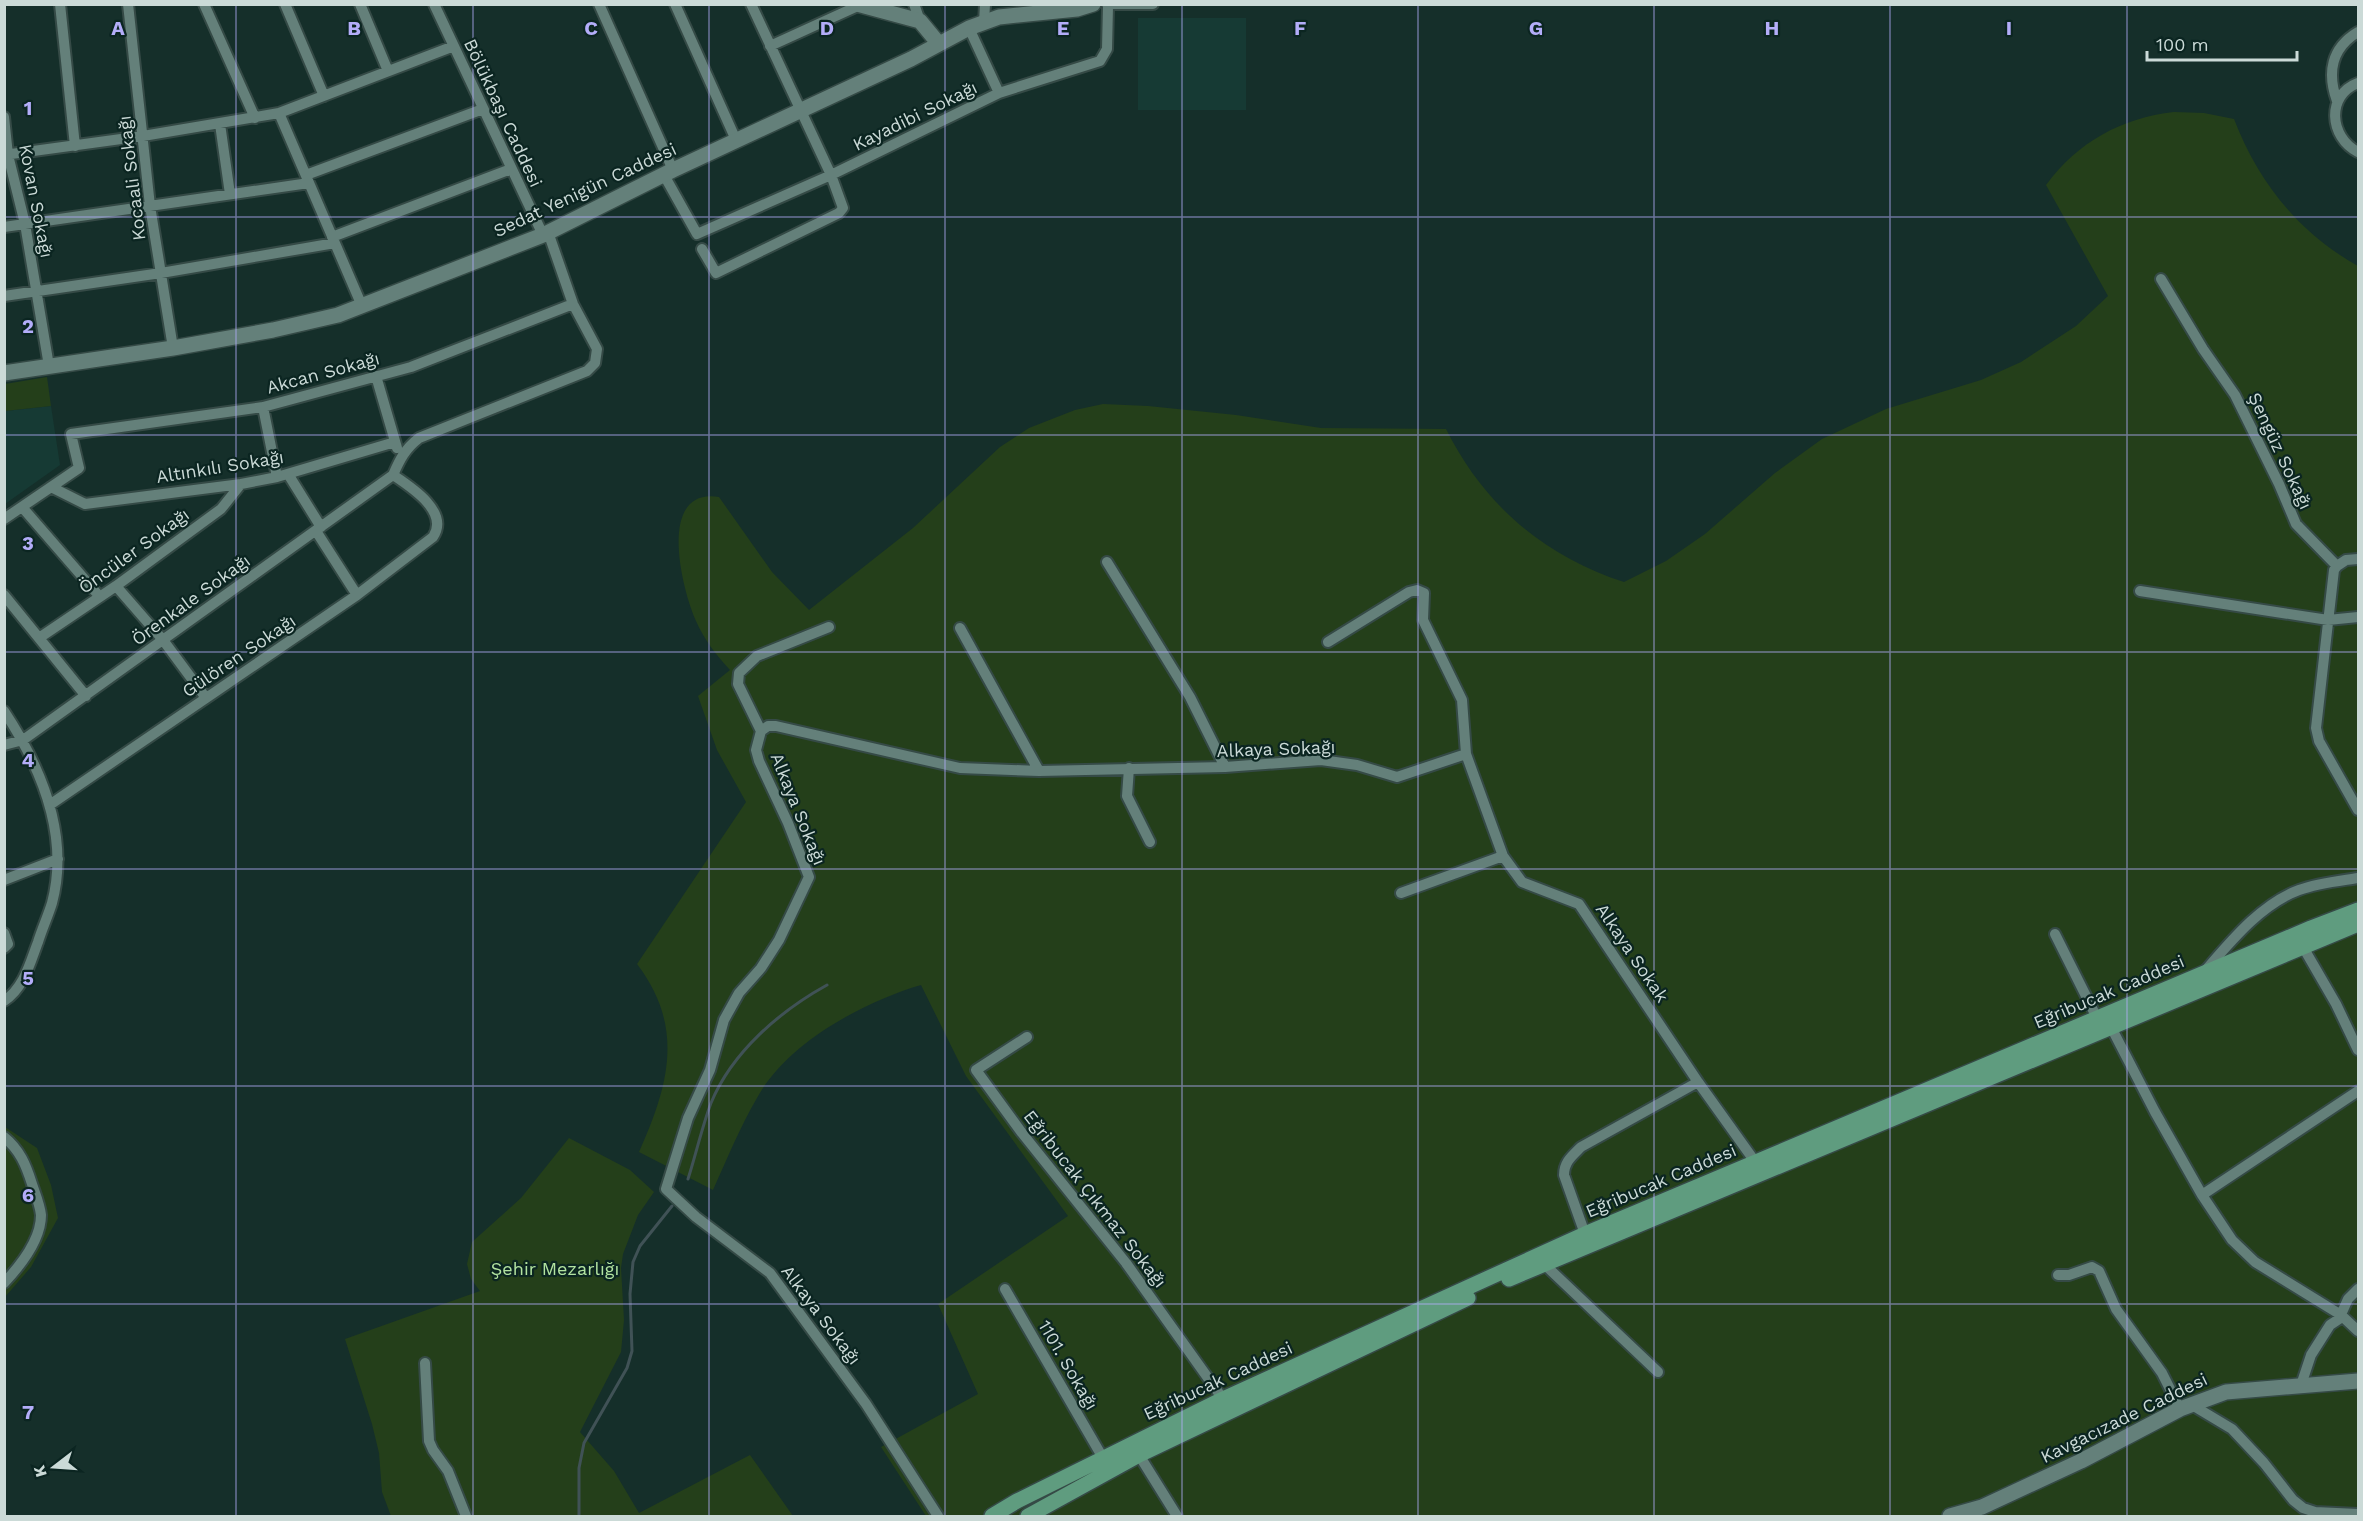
<svg xmlns="http://www.w3.org/2000/svg" width="2363" height="1521" viewBox="0 0 2363 1521" font-family="'Work Sans',sans-serif">
  <rect width="100%" height="100%" fill="#152f2a"/>
  <!-- built -->
  <path fill="#163a34" d="M 1138,18 L 1246,18 L 1246,110 L 1138,110 Z
    M 51,406 L 60,465 L 5,504 L 5,411 Z"/>
  <!-- green -->
  <path fill="#243f1a" d="M 2174,112 L 2204,113 L 2234,119 C 2258,182 2299,233 2358,266 L 2358,1516 L 926,1516 L 881,1447 L 978,1394 L 938,1304 L 1068,1216 L 966,1076 L 921,985 C 863,1002 787,1043 757,1098 C 740,1127 727,1159 713,1190 L 639,1152 C 669,1085 685,1027 637,964 L 746,802 L 717,750 L 698,696 L 730,670 C 716,655 704,639 696,621 C 682,590 656,487 719,497 L 772,572 L 809,610 L 913,528 L 1000,447 L 1029,428 L 1075,410 L 1103,404 L 1148,406 L 1236,415 L 1321,428 L 1446,429 C 1484,505 1544,556 1624,582 L 1666,561 L 1705,534 L 1775,473 L 1822,439 L 1886,409 L 1981,380 L 2021,362 L 2076,326 L 2108,296 L 2046,185 C 2078,142 2121,118 2174,112 Z
    M 47,377 L 51,406 L 5,411 L 5,384 Z
    M 5,1127 L 37,1148 L 51,1185 L 58,1218 L 31,1267 L 5,1297 Z
    M 569,1138 L 630,1170 L 654,1192 L 638,1215 L 623,1254 L 621,1268 L 624,1320 L 621,1352 L 580,1432 L 614,1471 L 639,1513 L 750,1455 L 793,1516 L 391,1516 L 382,1492 L 379,1453 L 372,1424 L 345,1339 L 480,1291 L 471,1279 L 467,1264 L 472,1242 L 521,1198 Z"/>
  <g fill="none" stroke-linecap="round" stroke-linejoin="round">
    <!-- stream -->
    <path stroke="#405256" stroke-width="3" d="M 688,1179 C 696,1154 702,1127 711,1103 C 732,1052 780,1011 827,985
      M 579,1516 L 579,1468 L 584,1443 L 627,1368 L 632,1351 L 630,1294 L 633,1262 L 640,1246 L 672,1206"/>
    <defs>
      <path id="street" d="M 60,4 L 75,146
        M 128,4 L 150,206 L 173,348
        M 204,4 L 255,118
        M 285,4 L 324,96
        M 360,4 L 388,71
        M 434,4 L 543,235
        M 599,4 L 673,170
        M 675,4 L 736,140
        M 914,4 L 920,21
        M 1107,4 L 1153,4
        M 984,23 L 985,4
        M 969,28 L 999,93
        M 770,46 L 860,5
        M 2358,83 C 2326,95 2329,137 2358,152
        M 2337,101 C 2327,73 2331,48 2358,32
        M 279,113 L 362,306
        M 4,117 L 8,155 L 25,224 L 49,366
        M 220,124 L 230,194
        M 4,155 L 143,136 L 279,113 L 454,46
        M 306,175 L 483,109
        M 664,175 L 697,234 L 831,175 L 999,93 L 1100,61 L 1107,49 L 1108,6
        M 4,227 L 309,183
        M 332,237 L 511,169
        M 702,249 L 716,273 L 839,213 L 843,208 L 831,175 L 751,4
        M 2161,279 L 2203,349 L 2235,395 L 2279,484 L 2296,524 L 2337,566
        M 4,296 L 161,273 L 335,243
        M 376,376 L 397,448
        M 263,407 L 277,477
        M 288,474 L 321,527
        M 393,475 C 400,459 405,449 419,438 L 587,371 L 595,363 L 597,349 L 573,304 L 548,232
        M 51,487 L 85,504 L 241,484 L 277,477 L 395,442
        M 22,507 L 100,597
        M 4,519 L 79,468 L 71,434 L 263,407 L 411,367 L 573,304
        M 316,531 L 357,595
        M 1107,562 L 1190,697 L 1225,767
        M 2337,566 L 2334,570 L 2316,728 L 2319,741 L 2358,810
        M 2337,566 L 2346,560 L 2358,559
        M 116,586 L 163,640 L 206,698
        M 2140,591 L 2328,620 L 2358,617
        M 4,595 L 86,696
        M 960,628 L 1039,771
        M 39,638 L 116,586 L 221,509 L 241,484
        M 1328,642 L 1409,592 L 1417,590 L 1424,593 L 1423,620 L 1462,700 L 1466,754 L 1503,856 L 1522,882 L 1579,904 L 1698,1082 L 1581,1147 C 1572,1156 1564,1162 1564,1175 L 1585,1234
        M 4,711 C 41,767 70,835 52,903 C 48,916 42,929 38,942 C 30,963 24,988 4,1001
        M 761,731 L 738,684 L 739,673 L 757,656 L 829,627
        M 4,745 L 23,740 L 393,475
        M 1129,768 L 1127,796 L 1150,842
        M 51,804 L 357,595 L 433,537 C 450,512 411,487 393,475
        M 4,880 L 58,859
        M 1401,893 L 1503,856
        M 4,933 L 8,944 L 4,948
        M 2055,934 L 2097,1018
        M 2303,947 L 2336,1004 L 2358,1050
        M 2205,971 C 2231,941 2261,904 2299,890 C 2318,883 2339,881 2358,878
        M 2111,1027 L 2155,1112 L 2202,1195 L 2232,1240 L 2255,1262 L 2341,1315 L 2358,1331
        M 1027,1037 L 976,1070 L 1022,1133 L 1126,1263 L 1223,1399
        M 1698,1082 L 1756,1163
        M 4,1137 C 20,1150 26,1165 32,1184 C 35,1193 40,1205 41,1215 C 41,1239 21,1265 4,1283
        M 2202,1195 L 2358,1091
        M 1544,1264 L 1658,1372
        M 2058,1275 L 2069,1275 L 2092,1267 L 2099,1271 L 2116,1309 L 2162,1373 L 2180,1409
        M 1005,1289 L 1103,1458
        M 425,1363 L 429,1441 L 433,1450 L 448,1471 L 466,1516
        M 2301,1385 L 2311,1355 L 2330,1325 L 2339,1319 L 2348,1299 L 2358,1289
        M 2192,1405 L 2232,1429 L 2264,1463 L 2293,1500 L 2303,1508 L 2315,1512 L 2358,1514
        M 1139,1455 L 1177,1516
        M 938,1516 L 866,1404 L 770,1273 L 696,1217 L 666,1189 L 688,1118 L 710,1070 L 724,1020 L 739,993 L 761,968 L 779,940 L 809,877 L 788,823 L 759,761 L 756,750 L 761,731 L 768,726 L 776,726 L 960,768 L 1039,771 L 1225,767 L 1321,760 L 1357,765 L 1397,777 L 1466,754"/>
      <path id="secondary" d="M 857,4 L 920,21 L 939,44
        M 4,373 L 173,348 L 273,330 L 338,315 L 543,235 L 673,170 L 911,59 L 969,28 L 999,17 L 1077,9 L 1093,4
        M 1950,1516 L 1982,1507 L 2081,1461 L 2180,1409 L 2226,1392 L 2358,1381"/>
      <path id="primary" d="M 1509,1279 L 2358,924
        M 992,1516 L 1017,1501 L 1223,1399 L 1585,1234 L 2311,928 L 2358,910
        M 1028,1516 L 1139,1455 L 1468,1298"/>
    </defs>
    <!-- street casing -->
    <use href="#street" stroke="#354a46" stroke-width="14"/>
    <!-- secondary casing -->
    <use href="#secondary" stroke="#354a46" stroke-width="18"/>
    <!-- primary casing -->
    <use href="#primary" stroke="#354a46" stroke-width="18"/>
    <!-- street -->
    <use href="#street" stroke="#64807a" stroke-width="10"/>
    <!-- secondary -->
    <use href="#secondary" stroke="#64807a" stroke-width="15"/>
    <!-- primary -->
    <use href="#primary" stroke="#5f9c7f" stroke-width="15"/>
  </g>
  <!-- grid -->
  <path fill="none" stroke="#b3adf9" stroke-width="1.5" stroke-opacity="0.55" d="M 236,4 L 236,1516M 473,4 L 473,1516M 709,4 L 709,1516M 945,4 L 945,1516M 1182,4 L 1182,1516M 1418,4 L 1418,1516M 1654,4 L 1654,1516M 1890,4 L 1890,1516M 2127,4 L 2127,1516M 4,217 L 2358,217M 4,435 L 2358,435M 4,652 L 2358,652M 4,869 L 2358,869M 4,1086 L 2358,1086M 4,1304 L 2358,1304"/>
  <g text-anchor="middle" stroke-width="4.5" stroke-linejoin="round" paint-order="stroke">
    <!-- street labels -->
    <g font-size="18" fill="#cbdad7" stroke="#0b2521">
      <text transform="translate(503 113) rotate(65)" y="6">Bölükbaşı Caddesi</text>
      <text transform="translate(915 116) rotate(-26)" y="6">Kayadibi Sokağı</text>
      <text transform="translate(132 178) rotate(-97)" y="6">Kocaali Sokağı</text>
      <text transform="translate(585 190) rotate(-25)" y="6">Sedat Yenigün Caddesi</text>
      <text transform="translate(36 201) rotate(79)" y="6">Kovan Sokağı</text>
      <text transform="translate(323 373) rotate(-15)" y="6">Akcan Sokağı</text>
      <text transform="translate(2280 451) rotate(65)" y="6">Şengüz Sokağı</text>
      <text transform="translate(220 467) rotate(-9)" y="6">Altınkılı Sokağı</text>
      <text transform="translate(134 551) rotate(-36)" y="6">Öncüler Sokağı</text>
      <text transform="translate(191 600) rotate(-36)" y="6">Örenkale Sokağı</text>
      <text transform="translate(239 656) rotate(-34)" y="6">Gülören Sokağı</text>
      <text transform="translate(1276 749) rotate(-2)" y="6">Alkaya Sokağı</text>
      <text transform="translate(798 809) rotate(68)" y="6">Alkaya Sokağı</text>
      <text transform="translate(1632 953) rotate(56)" y="6">Alkaya Sokak</text>
      <text transform="translate(2109 992) rotate(-23)" y="6">Eğribucak Caddesi</text>
      <text transform="translate(1661 1181) rotate(-23)" y="6">Eğribucak Caddesi</text>
      <text transform="translate(1095 1199) rotate(52)" y="6">Eğribucak Çıkmaz Sokağı</text>
      <text transform="translate(821 1315) rotate(53)" y="6">Alkaya Sokağı</text>
      <text transform="translate(1068 1365) rotate(60)" y="6">1101. Sokağı</text>
      <text transform="translate(1218 1381) rotate(-25)" y="6">Eğribucak Caddesi</text>
      <text transform="translate(2124 1418) rotate(-26)" y="6">Kavgacızade Caddesi</text>
    </g>
    <!-- park labels -->
    <g font-size="18" fill="#b2e3a0" stroke="#0b2521">
      <text x="555" y="1275">Şehir Mezarlığı</text>
    </g>
  </g>
  <g font-size="20" text-anchor="middle" font-weight="bold" fill="#b3adf9" stroke="#0b2521" stroke-width="4.5" stroke-linejoin="round" paint-order="stroke">
    <text x="118" y="35">A</text>
    <text x="354" y="35">B</text>
    <text x="591" y="35">C</text>
    <text x="827" y="35">D</text>
    <text x="1063" y="35">E</text>
    <text x="1300" y="35">F</text>
    <text x="1536" y="35">G</text>
    <text x="1772" y="35">H</text>
    <text x="2009" y="35">I</text>
    <text x="28" y="115">1</text>
    <text x="28" y="333">2</text>
    <text x="28" y="550">3</text>
    <text x="28" y="767">4</text>
    <text x="28" y="985">5</text>
    <text x="28" y="1202">6</text>
    <text x="28" y="1419">7</text>
  </g>
  <!-- border -->
  <rect width="2363" height="1521" fill="none" stroke="#cbdad7" stroke-width="12"/>
  <!-- north arrow -->
  <g transform="translate(54 1467) rotate(253)" stroke="#0b2521" stroke-width="4.5" paint-order="stroke">
  <path d="M0-4.5L10 22L0 15L-10 22Z" fill="#cbdad7"/>
  <text y="-9" font-size="16" font-weight="bold" text-anchor="middle" fill="#cbdad7">K</text>
  </g>
  <!-- scale -->
  <path d="M2147 51v9h150v-9" fill="none" stroke="#cbdad7" stroke-width="3"/>
  <text x="2156" y="51" font-size="18" fill="#cbdad7" stroke="#0b2521" stroke-width="4.5" paint-order="stroke">100 m</text>
</svg>
